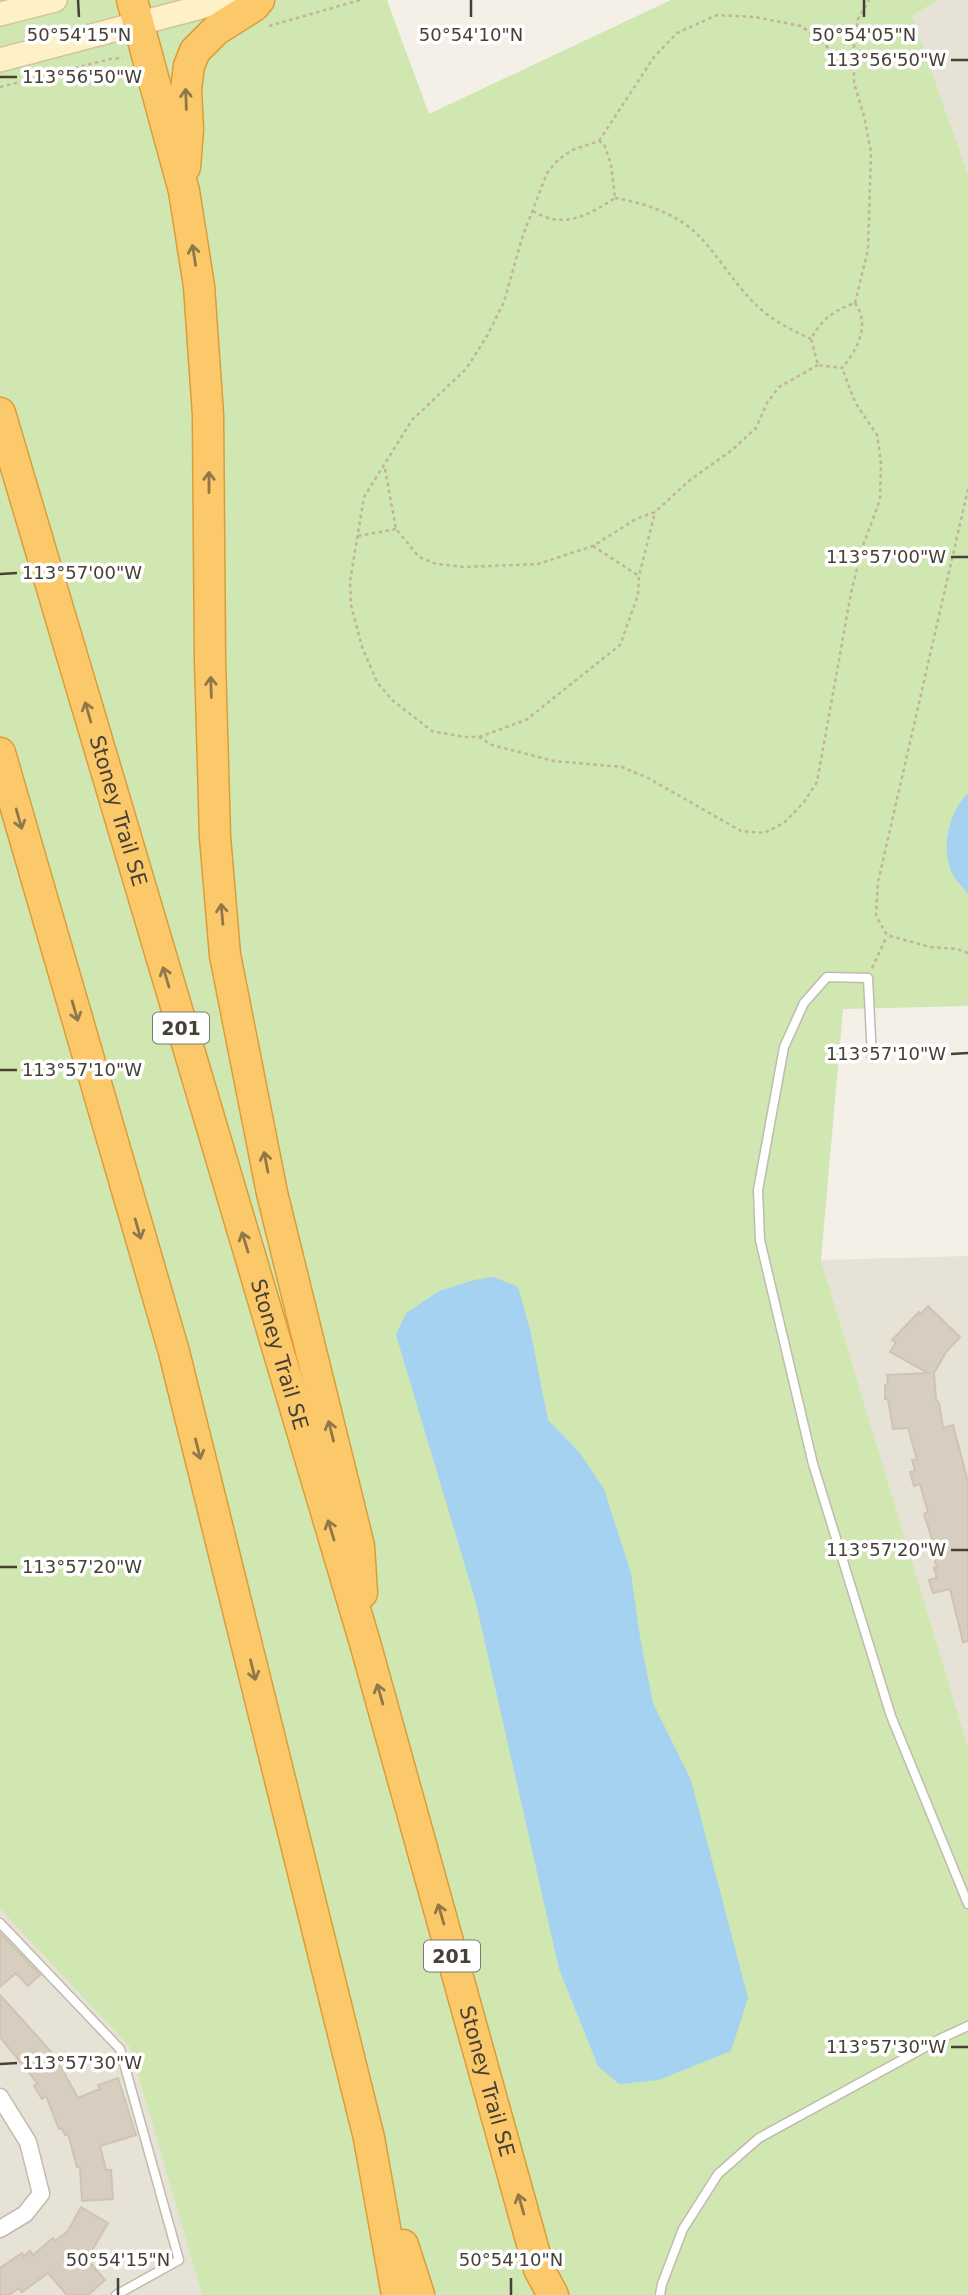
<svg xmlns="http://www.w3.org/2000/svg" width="968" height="2295" viewBox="0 0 968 2295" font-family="'DejaVu Sans',sans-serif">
  <rect width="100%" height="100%" fill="#f4f0e8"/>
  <!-- residential -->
  <path fill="#e7e2d6" d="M 938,0 L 968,0 L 968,174 L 912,16 Z
    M 968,1256 L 968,1747 L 821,1260 Z
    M 0,1909 L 130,2046 L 202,2295 L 0,2295 Z"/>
  <!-- green -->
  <path fill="#d0e7b1" d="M 0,0 L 387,0 L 429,114 L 671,0 L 938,0 L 912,16 L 968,174 L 968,1006 L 843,1009 L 821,1260 L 968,1747 L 968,2295 L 202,2295 L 130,2047 L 0,1909 Z"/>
  <!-- water -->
  <path fill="#a5d2f0" d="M 968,793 L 968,894 C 963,887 954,879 951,871 C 941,845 949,812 968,793 Z
    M 494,1277 L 518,1287 L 530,1329 L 548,1420 L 580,1453 L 604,1489 L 631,1573 L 640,1637 L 653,1703 L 691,1780 L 748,1998 L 731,2051 L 659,2080 L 619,2084 L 598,2066 L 559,1969 L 475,1599 L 396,1335 L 406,1313 L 439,1291 L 474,1280 Z"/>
  <!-- building -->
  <path fill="#d8cec0" stroke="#d0c3b0" stroke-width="2" d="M 928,1306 L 960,1337 L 946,1352 L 934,1373 L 936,1400 L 939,1403 L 943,1428 L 953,1425 L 968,1482 L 968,1641 L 963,1642 L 950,1589 L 933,1593 L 929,1580 L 937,1578 L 934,1568 L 937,1567 L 932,1550 L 935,1549 L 924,1514 L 928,1512 L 920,1484 L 914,1486 L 910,1472 L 915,1471 L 912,1460 L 917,1459 L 908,1428 L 893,1429 L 888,1399 L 885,1399 L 885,1385 L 888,1384 L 887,1375 L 928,1373 L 890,1352 L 896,1342 L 892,1340 L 919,1312 L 921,1314 Z
    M 0,1933 L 40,1975 L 28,1986 L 16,1973 L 0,1987 Z
    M 0,1995 L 54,2055 L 78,2098 L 100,2089 L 98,2085 L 118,2078 L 136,2135 L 100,2146 L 106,2170 L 111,2170 L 113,2199 L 82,2201 L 80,2167 L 77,2167 L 68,2134 L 65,2135 L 62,2128 L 59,2129 L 46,2096 L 42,2099 L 34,2086 L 38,2084 L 0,2037 Z
    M 81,2207 L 108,2223 L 87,2259 L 105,2280 L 88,2295 L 67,2295 L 48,2273 L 22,2292 L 19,2288 L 9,2295 L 0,2295 L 0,2268 L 22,2253 L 24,2256 L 30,2251 L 33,2255 L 53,2238 L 55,2241 L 68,2231 Z"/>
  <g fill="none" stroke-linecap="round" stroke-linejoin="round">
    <defs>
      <path id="lane" d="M 872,1058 L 868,978 L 827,977 L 804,1003 L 784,1047 L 758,1190 L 760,1240 L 813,1464 L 891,1716 L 968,1904
        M 0,1923 L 120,2049 L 179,2260 L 116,2295
        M 660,2295 L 662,2284 L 683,2229 L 718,2174 L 759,2138 L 942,2038 L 968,2026"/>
      <path id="street" d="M 0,2097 L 28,2142 L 41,2194 L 25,2214 L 0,2229"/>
      <path id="secondary" d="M 0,14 L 55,0
        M 0,60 L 228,0"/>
      <g id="highway">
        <path d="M 132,0 L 184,191 L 199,286 L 208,415 L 210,659 L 215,837 L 225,955 L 272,1193 L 359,1546 L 362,1593"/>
        <path d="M 185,167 L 188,130 L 186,89 L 189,66 L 195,51 L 216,30 L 254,6 L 259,0"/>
        <path id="s1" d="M 0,413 L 365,1643 L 539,2269 L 553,2295"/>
        <path d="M 0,753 L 174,1352 L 369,2138 L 397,2295"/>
        <path d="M 403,2245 L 419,2295"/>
      </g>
    </defs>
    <!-- lane casing -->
    <use href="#lane" stroke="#c2baad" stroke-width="11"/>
    <!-- street casing -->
    <use href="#street" stroke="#c2baad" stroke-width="19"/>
    <!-- secondary casing -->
    <use href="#secondary" stroke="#d3c398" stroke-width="26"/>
    <!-- highway casing -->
    <use href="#highway" stroke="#dc9d39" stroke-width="33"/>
    <!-- path -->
    <path stroke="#c1b39c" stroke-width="2.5" stroke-dasharray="3.5 3.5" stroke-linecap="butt" d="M 269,26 L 360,0
      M 819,39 L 835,31 L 856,28
      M 0,87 L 110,59 L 123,58
      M 599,141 L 654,57 L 677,33 L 717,15 L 755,17 L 801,26 L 819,39 L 844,63 L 854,67
      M 615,198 C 646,203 680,215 701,238 C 724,263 741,295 768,315 C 781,325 796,332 811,339
      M 533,211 C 563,230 589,215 615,198 L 611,164 L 604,144 L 599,141 L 572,150 L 558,160 L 547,173 L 522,238 L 504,302 L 487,336 L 466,369 L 412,420 L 364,497 L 350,581 L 351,605 L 362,647 L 377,682 L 392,700 L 432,731 L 464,737 L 479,737 L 492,745 L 554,761 L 622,767 L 648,778 L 741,831 L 764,833 L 784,823 L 804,802 L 817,782 L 851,593 L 862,548 L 880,500 L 881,463 L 877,435 L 855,402 L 842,368
      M 855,303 L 868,250 L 871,152 L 864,116 L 854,83 L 854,44 L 858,19 L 869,0
      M 855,303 C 871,325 857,350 842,368 L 818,365 L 811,339 C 821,320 834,310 855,303 Z
      M 385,469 L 396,529 L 419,557 L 436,564 L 465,567 L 538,564 L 593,546 L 636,519 L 655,512 L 690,480 L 732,450 L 756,428 L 767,403 L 779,387 L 818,365
      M 968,489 L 878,882 L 876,916 L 887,935 L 930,947 L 957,949 L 968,953
      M 358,536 L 396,529
      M 593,546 L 639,576
      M 479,737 L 526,720 L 620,645 L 638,595 L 639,576 L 655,512
      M 872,968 L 887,936"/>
    <!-- lane -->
    <use href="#lane" stroke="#fff" stroke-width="8"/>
    <!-- street -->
    <use href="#street" stroke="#fff" stroke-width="16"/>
    <!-- secondary -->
    <use href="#secondary" stroke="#fef0c7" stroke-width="23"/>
    <!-- highway -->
    <use href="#highway" stroke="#fcc96a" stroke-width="30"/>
  </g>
  <!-- one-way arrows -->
  <defs><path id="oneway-shaft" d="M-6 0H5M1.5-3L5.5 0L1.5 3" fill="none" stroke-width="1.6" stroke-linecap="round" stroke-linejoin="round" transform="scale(1.75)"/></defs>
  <g stroke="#8f774b">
    <use href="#oneway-shaft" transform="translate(186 99) rotate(-92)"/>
    <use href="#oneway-shaft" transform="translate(194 255) rotate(-99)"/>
    <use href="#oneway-shaft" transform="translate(209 482) rotate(-90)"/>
    <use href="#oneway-shaft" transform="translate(211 687) rotate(-92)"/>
    <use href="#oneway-shaft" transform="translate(88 712) rotate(-106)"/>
    <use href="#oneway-shaft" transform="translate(19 819) rotate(74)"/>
    <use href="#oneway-shaft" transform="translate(222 914) rotate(-95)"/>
    <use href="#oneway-shaft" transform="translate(166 977) rotate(-107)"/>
    <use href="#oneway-shaft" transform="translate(75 1011) rotate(74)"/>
    <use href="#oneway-shaft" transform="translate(266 1162) rotate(-101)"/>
    <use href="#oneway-shaft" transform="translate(138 1229) rotate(74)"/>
    <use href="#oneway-shaft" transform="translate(245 1242) rotate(-107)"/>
    <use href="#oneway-shaft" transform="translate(331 1431) rotate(-104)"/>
    <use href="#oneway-shaft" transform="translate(198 1449) rotate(76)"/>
    <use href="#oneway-shaft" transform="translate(331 1530) rotate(-107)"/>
    <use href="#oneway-shaft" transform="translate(253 1670) rotate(76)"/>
    <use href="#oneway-shaft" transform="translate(380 1694) rotate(-106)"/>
    <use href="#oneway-shaft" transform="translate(441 1914) rotate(-106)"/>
    <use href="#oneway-shaft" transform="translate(521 2204) rotate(-106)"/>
  </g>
  <!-- ticks -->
  <path fill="none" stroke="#474036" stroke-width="2.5" d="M 78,0 L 79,17M 471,0 L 471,17M 864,0 L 864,17M 951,60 L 968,60M 0,77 L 17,77M 951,557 L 968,557M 0,574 L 17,573M 951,1054 L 968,1053M 0,1070 L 17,1070M 951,1550 L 968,1550M 0,1567 L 17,1567M 951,2047 L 968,2047M 0,2064 L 17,2063M 118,2278 L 118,2295M 511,2278 L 511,2295"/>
  <g text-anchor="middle" stroke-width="7" stroke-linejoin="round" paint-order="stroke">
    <!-- shield labels -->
    <g fill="#fff" stroke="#7e7972" stroke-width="2">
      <rect x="153" y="1012.5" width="56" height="31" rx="5"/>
      <rect x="424" y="1940.5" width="56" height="31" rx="5"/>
    </g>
    <g font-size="19" font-weight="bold" fill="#474036">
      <text x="181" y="1035">201</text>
      <text x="452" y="1963">201</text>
    </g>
    <!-- street labels -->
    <g font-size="21" fill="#474036" stroke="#fff">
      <text dy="7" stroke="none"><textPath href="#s1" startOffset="415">Stoney Trail SE</textPath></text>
      <text dy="7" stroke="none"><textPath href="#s1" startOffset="982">Stoney Trail SE</textPath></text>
      <text dy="7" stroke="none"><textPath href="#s1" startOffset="1738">Stoney Trail SE</textPath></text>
    </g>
  </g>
  <g font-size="18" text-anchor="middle" fill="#474036" stroke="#fff" stroke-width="7" stroke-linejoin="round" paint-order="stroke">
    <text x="79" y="41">50°54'15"N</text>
    <text x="471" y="41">50°54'10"N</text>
    <text x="864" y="41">50°54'05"N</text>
    <text x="886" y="66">113°56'50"W</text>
    <text x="82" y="83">113°56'50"W</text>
    <text x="886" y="563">113°57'00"W</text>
    <text x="82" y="579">113°57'00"W</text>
    <text x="886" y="1060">113°57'10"W</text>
    <text x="82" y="1076">113°57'10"W</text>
    <text x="886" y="1556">113°57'20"W</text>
    <text x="82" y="1573">113°57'20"W</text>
    <text x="886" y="2053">113°57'30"W</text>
    <text x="82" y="2069">113°57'30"W</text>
    <text x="118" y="2266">50°54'15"N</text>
    <text x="511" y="2266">50°54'10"N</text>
  </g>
</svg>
